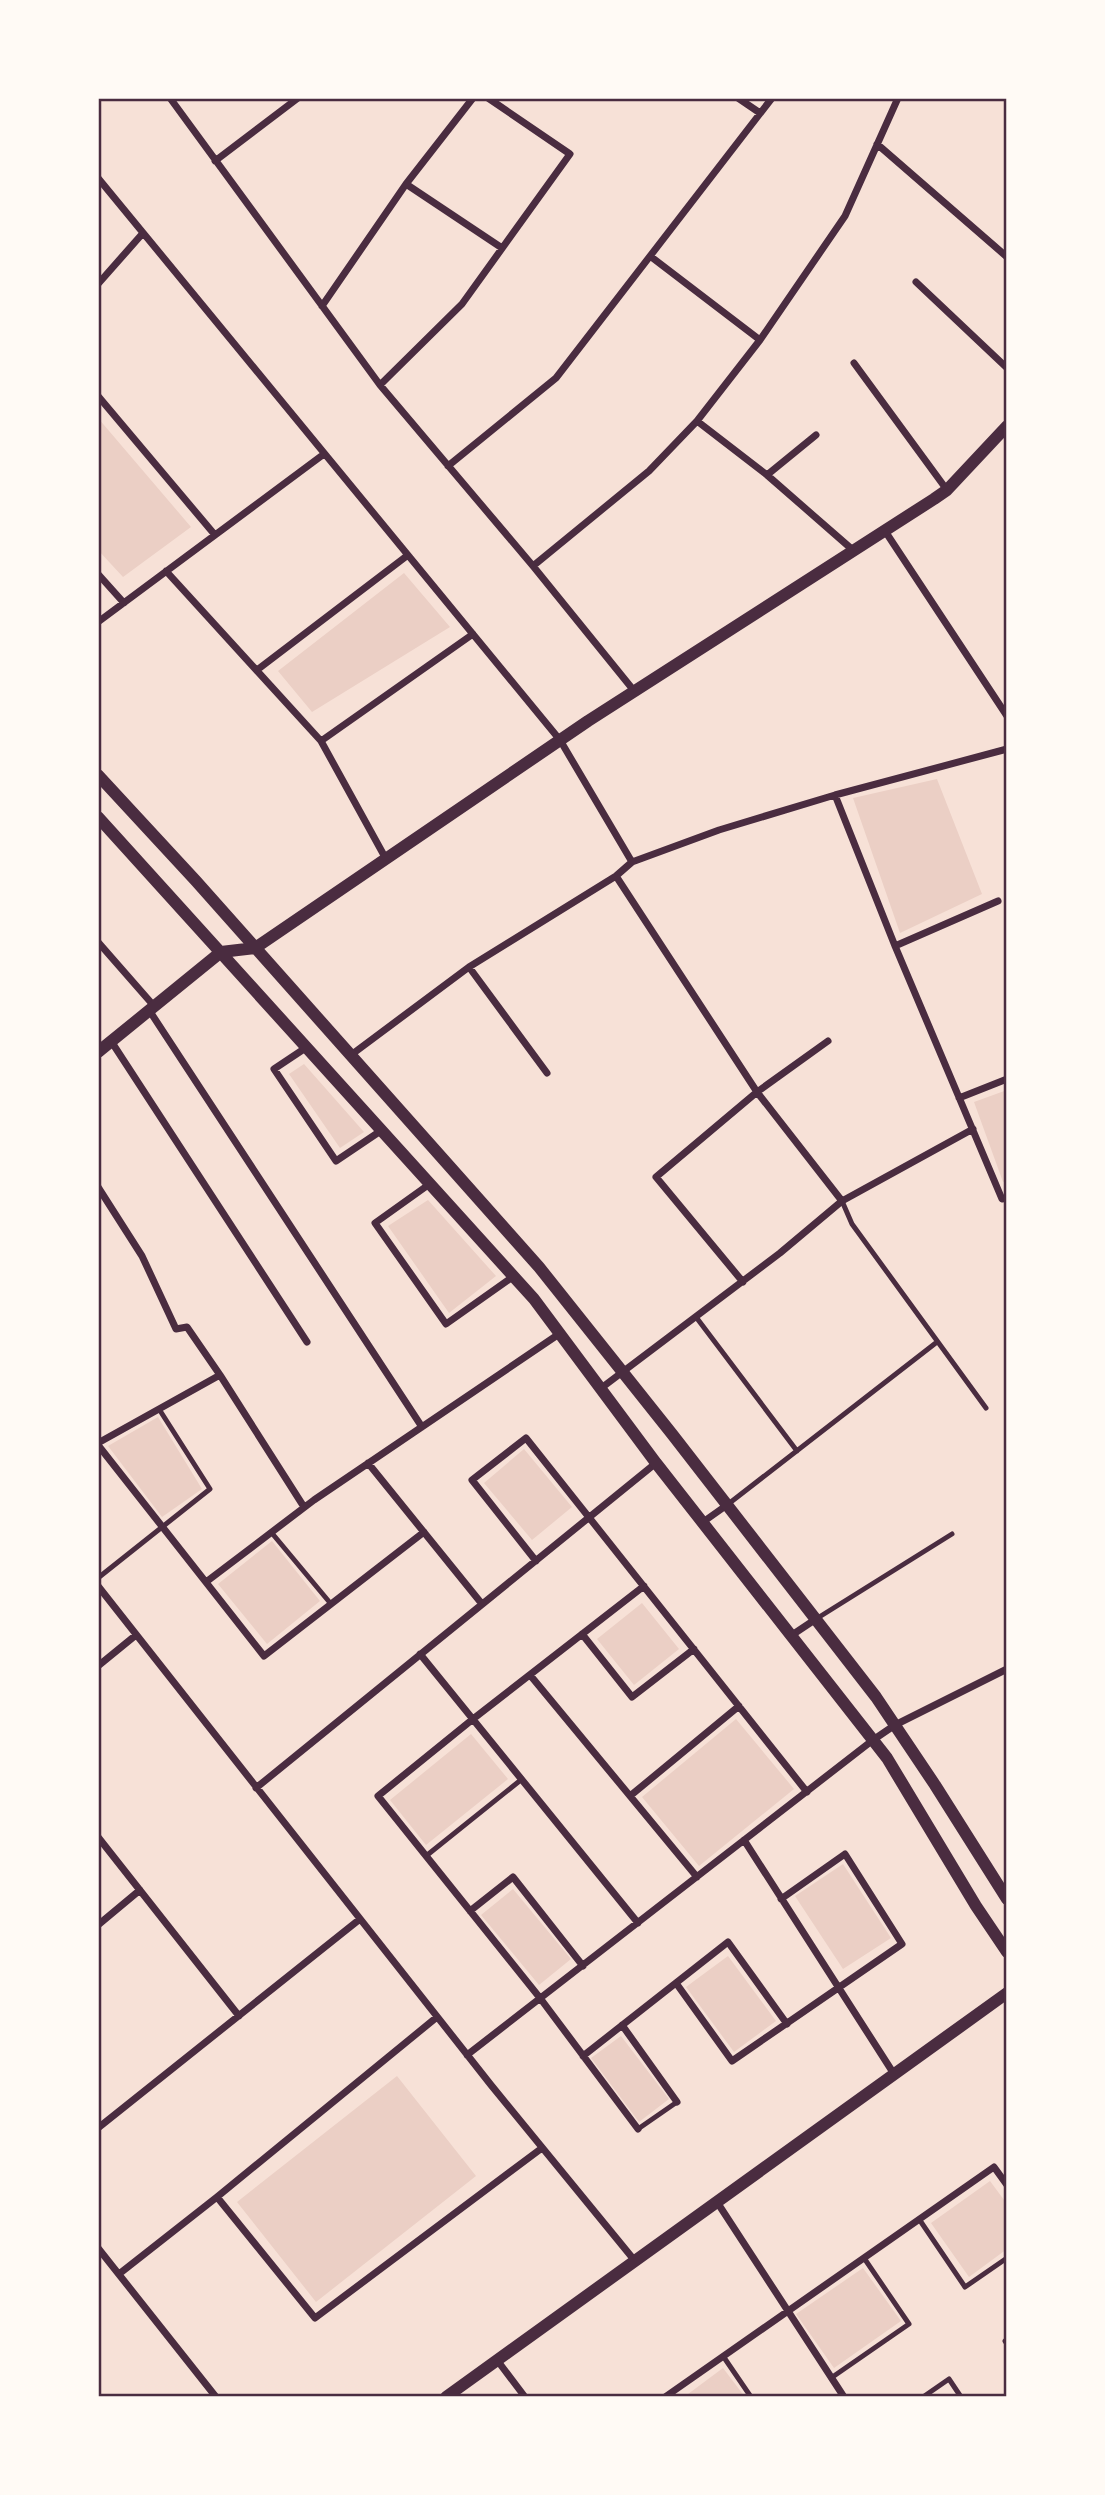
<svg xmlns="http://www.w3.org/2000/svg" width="1105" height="2495" viewBox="0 0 1105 2495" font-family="'Source Sans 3',sans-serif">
  <rect width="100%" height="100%" fill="#f7e1d7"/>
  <!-- green -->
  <path fill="#ebcfc5" d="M 98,418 L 191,527 L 123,577 L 98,550 Z
    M 404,573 L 450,627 L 312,712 L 278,671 Z
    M 937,779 L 982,894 L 900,933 L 853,798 Z
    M 304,1064 L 364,1132 L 340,1148 L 289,1074 Z
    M 1007,1090 L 1007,1181 L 1003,1182 L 974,1102 Z
    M 428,1200 L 496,1276 L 449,1313 L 388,1226 Z
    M 158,1417 L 202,1489 L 162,1517 L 108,1446 Z
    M 524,1449 L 572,1507 L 532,1540 L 484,1483 Z
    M 272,1541 L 320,1601 L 267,1644 L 218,1584 Z
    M 642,1603 L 679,1649 L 634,1685 L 597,1639 Z
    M 736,1719 L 794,1789 L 699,1866 L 642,1797 Z
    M 471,1734 L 508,1779 L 426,1845 L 390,1800 Z
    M 843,1864 L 891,1938 L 843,1969 L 795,1896 Z
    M 513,1889 L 571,1959 L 539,1985 L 481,1915 Z
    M 728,1956 L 776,2021 L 734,2052 L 686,1987 Z
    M 621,2036 L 669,2099 L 639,2122 L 591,2058 Z
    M 397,2076 L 476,2176 L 316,2302 L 237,2202 Z
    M 990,2181 L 1007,2204 L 1007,2249 L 969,2277 L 931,2223 Z
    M 863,2268 L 901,2321 L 834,2368 L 796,2314 Z
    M 723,2368 L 745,2397 L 684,2397 Z"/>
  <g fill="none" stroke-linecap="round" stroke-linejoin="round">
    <!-- service -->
    <path stroke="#4a2c40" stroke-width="5" d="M 842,1201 L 852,1224 L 986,1408
      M 696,1317 L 797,1451
      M 727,1505 L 937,1342
      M 271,1532 L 331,1604
      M 98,1578 L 210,1489 L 159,1409
      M 816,1619 L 952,1534
      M 426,1856 L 522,1779
      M 638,2129 L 677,2102
      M 919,2219 L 965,2287 L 1007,2258
      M 1007,2339 L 1005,2341 L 1007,2344
      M 723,2356 L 751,2397
      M 831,2378 L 909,2324 L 864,2258
      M 923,2397 L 949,2379 L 961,2397"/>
    <!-- minor -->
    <path stroke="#4a2c40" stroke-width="7" d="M 170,98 L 380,385 L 533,566 L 635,692
      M 738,98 L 760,113
      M 877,144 L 1007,257
      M 215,161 L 298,98
      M 98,178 L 560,740 L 632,862
      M 406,184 L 502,248
      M 650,256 L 760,340
      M 916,282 L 1007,368
      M 98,284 L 143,233
      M 322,306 L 406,184 L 473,98
      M 854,363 L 947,490
      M 380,385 L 462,304 L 570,154 L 488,98
      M 98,396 L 215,535
      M 697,421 L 767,475 L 854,551
      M 448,466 L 556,378 L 772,98
      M 767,475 L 816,435
      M 885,531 L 1007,716
      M 533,566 L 649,471 L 697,421 L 760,340 L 845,216 L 898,98
      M 166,571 L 321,741 L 386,859
      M 98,574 L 124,603
      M 98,622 L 324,454
      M 257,670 L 408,555
      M 321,741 L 473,634
      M 835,795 L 895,946 L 1002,1199 L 1007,1198
      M 616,876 L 757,1092 L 842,1201
      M 98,942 L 154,1006
      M 895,946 L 998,901
      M 469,967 L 547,1073
      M 149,1010 L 422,1427
      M 111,1041 L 307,1342
      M 307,1047 L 274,1069 L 336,1161 L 382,1130
      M 351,1055 L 469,967 L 616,876 L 632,862 L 719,830 L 835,795 L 1007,749
      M 959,1098 L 1007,1079
      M 431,1183 L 375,1223 L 446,1324 L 514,1276
      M 98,1187 L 142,1256 L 176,1329 L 187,1327 L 220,1375
      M 743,1282 L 656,1177 L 757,1092 L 828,1041
      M 600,1389 L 780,1253 L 842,1201 L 973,1129
      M 98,1443 L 220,1375 L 304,1507
      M 98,1445 L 264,1656 L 424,1532
      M 368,1463 L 482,1604
      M 703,1522 L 727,1505
      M 536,1561 L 472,1480 L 526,1438 L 807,1792
      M 206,1582 L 314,1500 L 559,1334
      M 98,1586 L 491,2085 L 635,2261
      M 582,1634 L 632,1697 L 694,1649
      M 792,1635 L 816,1619
      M 420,1654 L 638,1923
      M 98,1666 L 136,1635
      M 530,1675 L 697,1877
      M 256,1788 L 656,1463
      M 630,1796 L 739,1706
      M 98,1837 L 239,2016
      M 744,1840 L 894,2074
      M 470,1911 L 513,1877 L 583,1966
      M 98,1925 L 140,1890
      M 676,1983 L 732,2061 L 902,1944 L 845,1854 L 781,1899
      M 622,2025 L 677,2102
      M 467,2055 L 873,1740 L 895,1725 L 1007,1669
      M 583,2056 L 728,1942 L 787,2024
      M 98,2128 L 360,1919
      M 638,2129 L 540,1998 L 378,1796 L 473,1719 L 644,1586
      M 217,2197 L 315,2318 L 542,2148
      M 717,2202 L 844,2397
      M 98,2248 L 216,2397
      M 119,2274 L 217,2197 L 437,2017
      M 497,2360 L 525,2397
      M 665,2397 L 994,2167 L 1007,2185"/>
    <!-- tertiary -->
    <path stroke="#4a2c40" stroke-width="12" d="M 98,775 L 196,881 L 539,1267 L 672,1434 L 876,1697 L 935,1785 L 1007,1899
      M 98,817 L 534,1299 L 656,1463 L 887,1758 L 976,1906 L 1007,1952
      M 98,1052 L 221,952 L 255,948 L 588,721 L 934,499 L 947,490 L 1007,426
      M 446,2397 L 1007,1993"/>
  </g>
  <!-- border -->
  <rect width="1105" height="2495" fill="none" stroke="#fffaf5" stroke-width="200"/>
  <rect x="100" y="100" width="905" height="2295" fill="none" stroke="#4a2c40" stroke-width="2.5"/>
</svg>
